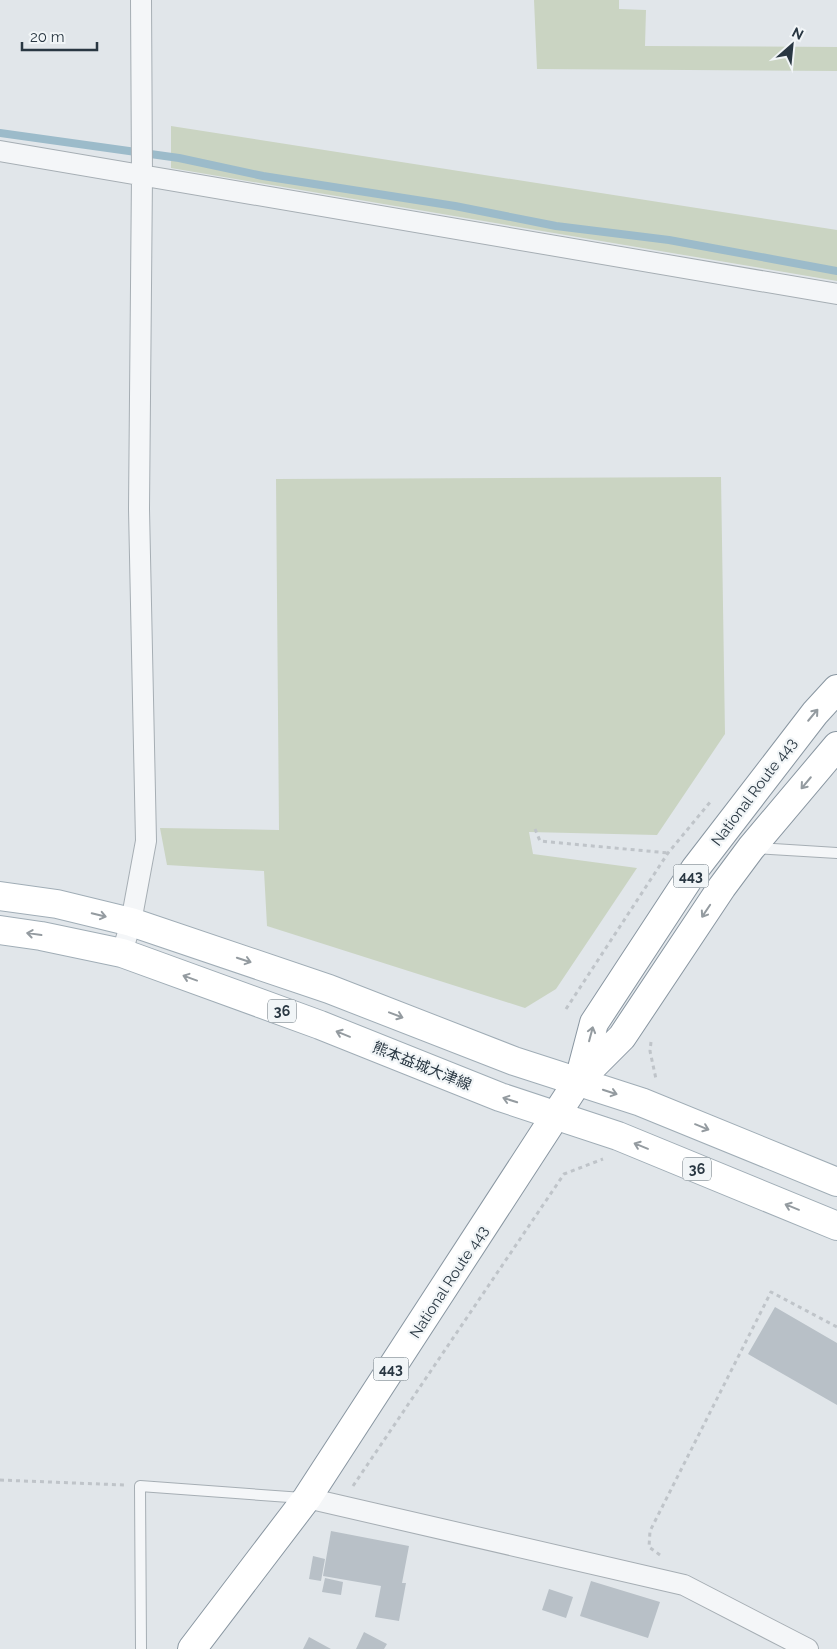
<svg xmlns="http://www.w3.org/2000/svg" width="837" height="1649" viewBox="0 0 837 1649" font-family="Raleway,'Noto Sans JP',sans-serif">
  <rect width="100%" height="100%" fill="#e1e6ea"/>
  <!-- green -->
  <path fill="#cad4c2" d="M 534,0 L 619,0 L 619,9 L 646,10 L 645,46 L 837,47 L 837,71 L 537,69 Z
    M 171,126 L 837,230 L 837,281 L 171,168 Z
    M 721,477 L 725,734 L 657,835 L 529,832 L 533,854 L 637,868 L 556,989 L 525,1008 L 267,926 L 264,871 L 167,865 L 160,828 L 279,830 L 276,479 Z"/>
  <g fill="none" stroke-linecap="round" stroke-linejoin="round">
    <!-- stream -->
    <path stroke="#9cbbca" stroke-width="8" d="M 0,133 L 179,158 L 263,176 L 455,206 L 556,226 L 669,240 L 837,271"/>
  </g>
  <!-- building -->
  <path fill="#b8c0c7" d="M 775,1307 L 837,1343 L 837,1405 L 748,1354 Z
    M 331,1531 L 409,1546 L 402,1583 L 406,1583 L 399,1621 L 375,1617 L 381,1586 L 323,1576 Z
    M 313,1556 L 325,1559 L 321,1581 L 309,1579 Z
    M 325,1578 L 343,1582 L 341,1595 L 322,1592 Z
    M 591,1581 L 660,1602 L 648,1638 L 580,1616 Z
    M 549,1589 L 573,1597 L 566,1618 L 542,1610 Z
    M 364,1632 L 387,1644 L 384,1649 L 356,1649 Z
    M 309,1637 L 331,1649 L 303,1649 Z"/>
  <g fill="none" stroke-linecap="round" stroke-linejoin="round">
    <defs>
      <path id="service" d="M 756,848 L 837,853
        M 141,1649 L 140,1486 L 303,1498"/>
      <path id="minor" d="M 0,151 L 837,294
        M 122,953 L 131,922 L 146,841 L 139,509 L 142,175 L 141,0
        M 307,1498 L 684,1585 L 808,1649"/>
      <path id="primary" d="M 0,896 L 57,904 L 131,922 L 329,989 L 514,1061 L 641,1102 L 837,1182
        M 0,930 L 41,936 L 122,953 L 320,1025 L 500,1097 L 618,1136 L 837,1226"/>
      <path id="trunk" d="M 579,1080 L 594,1023 L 695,869 L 815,713 L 837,689
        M 192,1649 L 307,1498 L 578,1081 L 622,1037 L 722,887 L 751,848 L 837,746"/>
    </defs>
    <!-- service casing -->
    <use href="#service" stroke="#a6aeb4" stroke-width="12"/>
    <!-- minor casing -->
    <use href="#minor" stroke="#a6aeb4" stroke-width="22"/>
    <!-- primary casing -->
    <use href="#primary" stroke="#a0adb6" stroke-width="30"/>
    <!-- trunk casing -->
    <use href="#trunk" stroke="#8996a1" stroke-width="30"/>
    <!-- path -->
    <path stroke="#bfc4c9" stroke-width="3" stroke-dasharray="4 4" stroke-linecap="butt" d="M 535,829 L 540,841 L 668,853
      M 566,1009 L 668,853 L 711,801
      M 651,1042 L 650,1051 L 656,1079 L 658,1079
      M 0,1480 L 124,1485
      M 353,1486 L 564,1174 L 603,1159
      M 660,1555 L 649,1547 L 650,1531 L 771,1292 L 837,1327"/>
    <!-- service -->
    <use href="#service" stroke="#f4f6f8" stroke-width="10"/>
    <!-- minor -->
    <use href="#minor" stroke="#f4f6f8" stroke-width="20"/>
    <!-- primary -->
    <use href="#primary" stroke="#fff" stroke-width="28"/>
    <!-- trunk -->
    <use href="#trunk" stroke="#fff" stroke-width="28"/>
  </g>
  <!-- one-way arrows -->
  <defs><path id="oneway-shaft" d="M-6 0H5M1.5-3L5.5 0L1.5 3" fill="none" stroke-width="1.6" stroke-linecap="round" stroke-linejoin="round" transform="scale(1.25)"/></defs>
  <g stroke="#949ba0">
    <use href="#oneway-shaft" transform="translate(813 715) rotate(-50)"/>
    <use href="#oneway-shaft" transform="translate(806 783) rotate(130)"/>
    <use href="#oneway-shaft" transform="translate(706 911) rotate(124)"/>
    <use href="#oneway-shaft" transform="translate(99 915) rotate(14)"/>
    <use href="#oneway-shaft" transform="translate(34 934) rotate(-172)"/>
    <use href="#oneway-shaft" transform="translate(244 960) rotate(18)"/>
    <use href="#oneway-shaft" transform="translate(190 978) rotate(-160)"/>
    <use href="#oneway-shaft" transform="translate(396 1015) rotate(21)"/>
    <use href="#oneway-shaft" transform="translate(343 1034) rotate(-158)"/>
    <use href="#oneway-shaft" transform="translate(591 1034) rotate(-75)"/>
    <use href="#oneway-shaft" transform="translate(610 1092) rotate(18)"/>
    <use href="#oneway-shaft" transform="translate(510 1100) rotate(-162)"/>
    <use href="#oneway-shaft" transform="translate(702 1127) rotate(22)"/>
    <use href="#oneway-shaft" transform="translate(641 1146) rotate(-158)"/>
    <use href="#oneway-shaft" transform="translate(792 1207) rotate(-158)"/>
  </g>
  <g text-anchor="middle" stroke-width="4.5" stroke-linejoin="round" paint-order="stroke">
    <!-- shield labels -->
    <g fill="#f1f5f7" stroke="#657078" stroke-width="1">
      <rect x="673.5" y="864.5" width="35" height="23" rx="4"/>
      <rect x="268" y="999.5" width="28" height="23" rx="4"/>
      <rect x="683" y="1157.5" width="28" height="23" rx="4"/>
      <rect x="373.5" y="1357.5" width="35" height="23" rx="4"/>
    </g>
    <g font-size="14" font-weight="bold" fill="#293742">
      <text x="691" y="881">443</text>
      <text x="282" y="1016">36</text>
      <text x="697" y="1174">36</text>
      <text x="391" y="1374">443</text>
    </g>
    <!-- street labels -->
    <g font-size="15" fill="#293742" stroke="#f1f5f7">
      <text transform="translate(754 792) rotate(-53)" y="5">National Route 443</text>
      <text transform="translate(422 1066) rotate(22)" y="5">熊本益城大津線</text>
      <text transform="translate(449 1282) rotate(-57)" y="5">National Route 443</text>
    </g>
  </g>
  <!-- north arrow -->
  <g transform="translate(792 45) rotate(27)" stroke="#f1f5f7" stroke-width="4" paint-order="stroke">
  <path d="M0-4L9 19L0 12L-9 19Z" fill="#293742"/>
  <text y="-8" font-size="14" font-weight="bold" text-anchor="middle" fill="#293742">N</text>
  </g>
  <!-- scale -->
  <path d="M22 42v8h75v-8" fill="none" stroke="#293742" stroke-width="2.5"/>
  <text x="30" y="42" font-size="15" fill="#293742" stroke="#f1f5f7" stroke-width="4" paint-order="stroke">20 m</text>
</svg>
